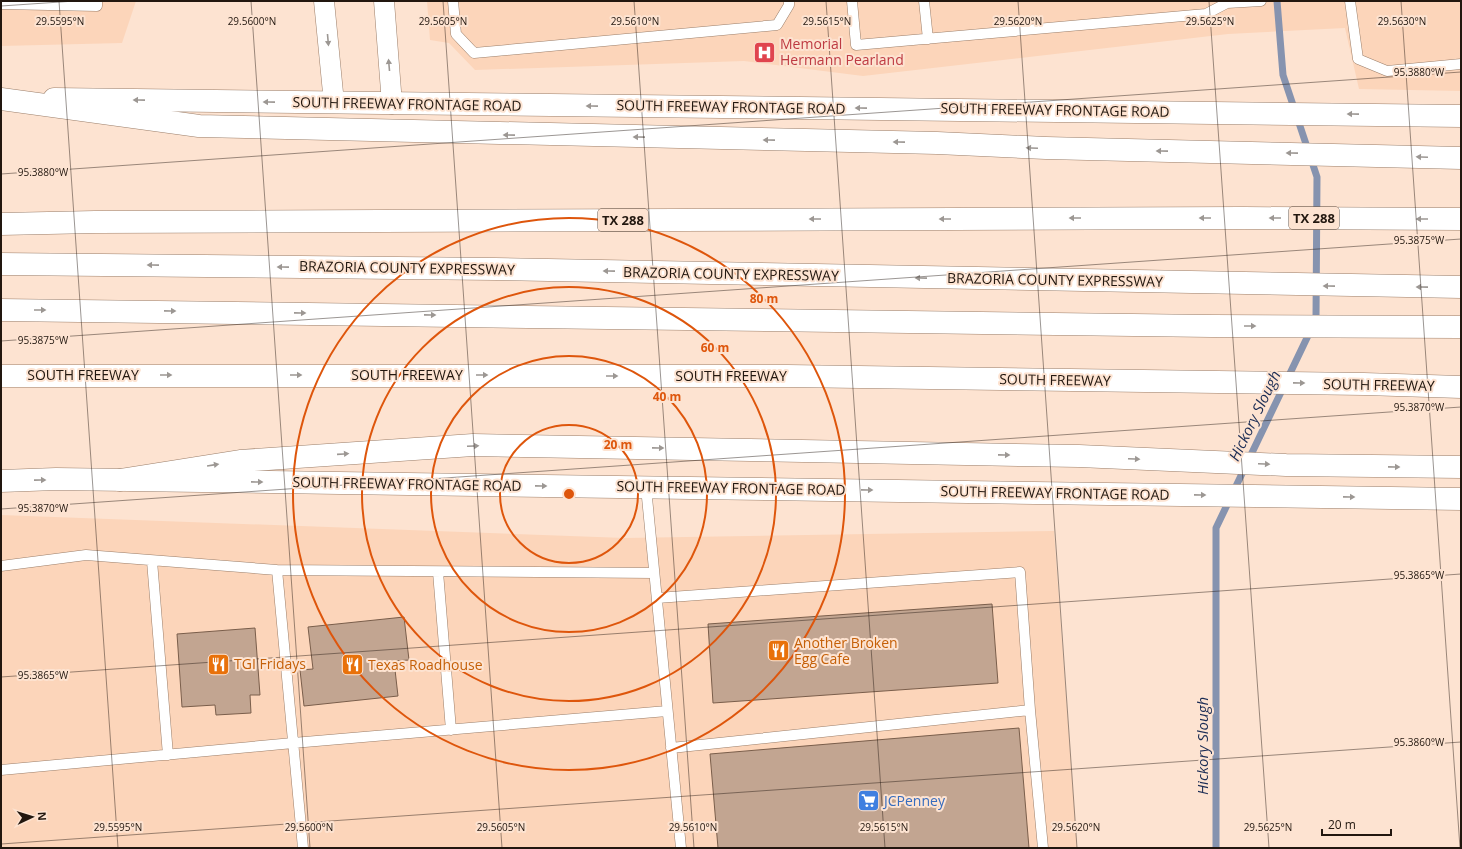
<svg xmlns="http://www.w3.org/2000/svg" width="1462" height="849" viewBox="0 0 1462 849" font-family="'Open Sans',sans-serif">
  <rect width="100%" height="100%" fill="#fde3d1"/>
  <!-- built -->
  <path fill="#fcd5ba" d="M 1,1 L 136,1 L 122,43 L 1,46 Z
    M 427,1 L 1461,1 L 1461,91 L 1359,89 L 1345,28 L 1228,34 L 863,76 L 744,61 L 475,70 L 449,43 L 430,40 Z
    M 1,515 L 625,538 L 1054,531 L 1077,848 L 1,848 Z"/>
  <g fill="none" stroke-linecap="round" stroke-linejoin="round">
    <!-- stream -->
    <path stroke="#8693af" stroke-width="7" d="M 1216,848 L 1216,528 L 1316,319 L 1317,177 L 1283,75 L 1277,1"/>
  </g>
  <!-- building -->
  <path fill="#c2a591" stroke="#7a5e4b" d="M 992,604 L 998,683 L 713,703 L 708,624 Z
    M 404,617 L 409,660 L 394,661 L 398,696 L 304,706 L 300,670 L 313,669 L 308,627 Z
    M 255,628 L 260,695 L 250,695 L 251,713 L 216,715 L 215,705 L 182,707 L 177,634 Z
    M 1019,728 L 1029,848 L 718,848 L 710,754 Z"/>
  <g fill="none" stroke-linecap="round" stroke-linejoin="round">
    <defs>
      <path id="lane" d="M 453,1 L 456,34 L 474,53 L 777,25 L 789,5 L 789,1
        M 852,1 L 856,45 L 1206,14 L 1227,3 L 1227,1
        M 924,1 L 928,39
        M 1350,1 L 1358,59 L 1387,71 L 1461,64
        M 1227,3 L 1261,1
        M 1,4 L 97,6 L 97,1
        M 646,487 L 681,848
        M 152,561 L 168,755
        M 1,566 L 86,555 L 277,570 L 654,573
        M 277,570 L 303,848
        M 438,572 L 451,730
        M 657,598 L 1020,572 L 1030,710 L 1043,848
        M 671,748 L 1030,710
        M 1,770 L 293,743 L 667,711"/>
      <path id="street" d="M 324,1 L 334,103
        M 384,1 L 392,104"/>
      <path id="secondary" d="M 54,99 L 1461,116
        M 1,481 L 56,479 L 1461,499"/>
      <path id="highway" d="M 1,99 L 199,126 L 937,143 L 1046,148 L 1461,158
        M 1,224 L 95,222 L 1244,218 L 1461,219
        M 1,264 L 495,269 L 1461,287
        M 1,310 L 1211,326 L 1461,327
        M 1,376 L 788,376 L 1364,384 L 1461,387
        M 120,480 L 240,461 L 473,445 L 965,454 L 1079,456 L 1286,465 L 1461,467"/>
    </defs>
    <!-- lane casing -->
    <use href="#lane" stroke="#9b7e69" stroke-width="11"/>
    <!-- street casing -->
    <use href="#street" stroke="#9b7e69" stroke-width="21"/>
    <!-- secondary casing -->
    <use href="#secondary" stroke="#9b7e69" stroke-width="23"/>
    <!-- highway casing -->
    <use href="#highway" stroke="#9b7e69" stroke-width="23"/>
    <!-- lane -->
    <use href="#lane" stroke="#fff" stroke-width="10"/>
    <!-- street -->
    <use href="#street" stroke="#fff" stroke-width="20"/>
    <!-- secondary -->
    <use href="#secondary" stroke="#fff" stroke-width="22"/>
    <!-- highway -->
    <use href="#highway" stroke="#fff" stroke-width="22"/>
  </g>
  <!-- one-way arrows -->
  <defs><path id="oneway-solid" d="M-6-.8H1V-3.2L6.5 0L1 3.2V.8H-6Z"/></defs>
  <g fill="#9c9793">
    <use href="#oneway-solid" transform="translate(328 40) rotate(85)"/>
    <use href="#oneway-solid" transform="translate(389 65) rotate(-95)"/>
    <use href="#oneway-solid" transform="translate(139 100) rotate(-179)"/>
    <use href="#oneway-solid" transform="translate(269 102) rotate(-179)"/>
    <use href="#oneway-solid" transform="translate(592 106) rotate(-179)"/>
    <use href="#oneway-solid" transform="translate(861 108) rotate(-179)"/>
    <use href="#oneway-solid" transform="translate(1353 114) rotate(-179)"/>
    <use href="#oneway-solid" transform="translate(509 135) rotate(-179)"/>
    <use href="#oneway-solid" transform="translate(639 137) rotate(-179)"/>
    <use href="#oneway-solid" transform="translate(769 140) rotate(-179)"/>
    <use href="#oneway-solid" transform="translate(899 142) rotate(-179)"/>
    <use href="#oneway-solid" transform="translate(1032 148) rotate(-177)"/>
    <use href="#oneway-solid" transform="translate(1162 151) rotate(-179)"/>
    <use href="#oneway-solid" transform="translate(1292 153) rotate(-179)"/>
    <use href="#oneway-solid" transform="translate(1422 157) rotate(-178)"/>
    <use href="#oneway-solid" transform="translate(1075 218) rotate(180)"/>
    <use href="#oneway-solid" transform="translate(1205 218) rotate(180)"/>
    <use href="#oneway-solid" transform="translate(1275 218) rotate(-180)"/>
    <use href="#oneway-solid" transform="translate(815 219) rotate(180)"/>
    <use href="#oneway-solid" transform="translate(945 219) rotate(180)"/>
    <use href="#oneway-solid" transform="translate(1422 219) rotate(-180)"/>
    <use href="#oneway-solid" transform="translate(153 265) rotate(-179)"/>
    <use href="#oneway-solid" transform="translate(283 267) rotate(-179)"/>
    <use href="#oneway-solid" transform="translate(609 271) rotate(-179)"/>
    <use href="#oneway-solid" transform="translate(921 278) rotate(-179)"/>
    <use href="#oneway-solid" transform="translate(1329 286) rotate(-179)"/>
    <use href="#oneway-solid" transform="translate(1422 287) rotate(-179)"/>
    <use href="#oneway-solid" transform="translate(40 310)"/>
    <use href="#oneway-solid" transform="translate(170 311) rotate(1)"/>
    <use href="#oneway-solid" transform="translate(300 313) rotate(1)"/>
    <use href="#oneway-solid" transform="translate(430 315) rotate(1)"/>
    <use href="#oneway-solid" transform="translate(1250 326)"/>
    <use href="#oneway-solid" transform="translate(166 375)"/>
    <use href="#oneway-solid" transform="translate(296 375)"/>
    <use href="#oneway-solid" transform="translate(482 375)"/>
    <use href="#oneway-solid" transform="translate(612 376)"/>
    <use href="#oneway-solid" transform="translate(1299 383) rotate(1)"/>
    <use href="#oneway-solid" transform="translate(473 446) rotate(-2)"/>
    <use href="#oneway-solid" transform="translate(658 448) rotate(1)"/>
    <use href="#oneway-solid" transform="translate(343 454) rotate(-4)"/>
    <use href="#oneway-solid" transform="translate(1004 455) rotate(1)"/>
    <use href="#oneway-solid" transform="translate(1134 459) rotate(3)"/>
    <use href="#oneway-solid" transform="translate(1264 464) rotate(3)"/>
    <use href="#oneway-solid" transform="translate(213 465) rotate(-9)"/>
    <use href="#oneway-solid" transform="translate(1394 467) rotate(1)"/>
    <use href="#oneway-solid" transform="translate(40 480) rotate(-1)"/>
    <use href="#oneway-solid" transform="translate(257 482) rotate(1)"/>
    <use href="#oneway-solid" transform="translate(541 486) rotate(1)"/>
    <use href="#oneway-solid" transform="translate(867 490) rotate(1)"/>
    <use href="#oneway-solid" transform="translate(1200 495) rotate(1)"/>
    <use href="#oneway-solid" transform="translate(1349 497) rotate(1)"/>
  </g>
  <!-- ticks -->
  <path fill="none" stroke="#22170f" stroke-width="1" stroke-opacity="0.45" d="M 59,1 L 118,848M 251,1 L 310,848M 443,1 L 502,848M 634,1 L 694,848M 826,1 L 885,848M 1018,1 L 1077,848M 1209,1 L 1269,848M 1401,1 L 1460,848M 1,6 L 75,1M 1,174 L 1461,72M 1,341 L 1461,239M 1,509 L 1461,407M 1,677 L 1461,574M 1,844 L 1461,742"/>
  <!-- distance rings -->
  <g fill="none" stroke="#de560c" stroke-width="2">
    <circle cx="569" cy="494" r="69"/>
    <circle cx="569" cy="494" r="138"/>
    <circle cx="569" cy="494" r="207"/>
    <circle cx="569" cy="494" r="276"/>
  </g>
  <!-- icons -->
  <defs>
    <symbol id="hospital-square" viewBox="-11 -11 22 22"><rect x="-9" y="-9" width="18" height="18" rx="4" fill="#e0444e" stroke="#fde3d1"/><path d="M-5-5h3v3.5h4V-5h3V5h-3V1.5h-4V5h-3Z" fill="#fff"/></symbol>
    <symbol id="restaurant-square" viewBox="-11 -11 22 22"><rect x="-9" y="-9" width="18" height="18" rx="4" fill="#e8710a" stroke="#fde3d1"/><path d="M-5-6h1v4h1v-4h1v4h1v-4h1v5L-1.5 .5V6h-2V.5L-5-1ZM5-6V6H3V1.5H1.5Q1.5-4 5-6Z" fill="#fff"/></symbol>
    <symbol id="supermarket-square" viewBox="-11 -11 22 22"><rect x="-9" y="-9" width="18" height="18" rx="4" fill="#3f7fe0" stroke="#fde3d1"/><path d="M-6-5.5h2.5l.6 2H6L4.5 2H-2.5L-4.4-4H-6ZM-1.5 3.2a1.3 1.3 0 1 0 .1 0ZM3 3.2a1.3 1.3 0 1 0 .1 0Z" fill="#fff"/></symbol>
  </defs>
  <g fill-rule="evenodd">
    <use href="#hospital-square" x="752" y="40" width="25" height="25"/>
    <use href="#restaurant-square" x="766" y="638" width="25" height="25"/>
    <use href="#restaurant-square" x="206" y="652" width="25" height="25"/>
    <use href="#restaurant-square" x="340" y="652" width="25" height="25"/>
    <use href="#supermarket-square" x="856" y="788" width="25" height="25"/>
  </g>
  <g text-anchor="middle" stroke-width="4" stroke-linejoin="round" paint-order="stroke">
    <!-- shield labels -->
    <g fill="#fde3d1" stroke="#645449" stroke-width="1">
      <rect x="1289" y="207" width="50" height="22" rx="3"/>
      <rect x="598" y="209" width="50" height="22" rx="3"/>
    </g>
    <g font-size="13" font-weight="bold" fill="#22170f">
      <text x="1314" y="223">TX 288</text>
      <text x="623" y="225">TX 288</text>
    </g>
    <!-- health labels -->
    <g font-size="14" fill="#be3a42" stroke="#fde3d1" text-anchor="start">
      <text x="780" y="49">Memorial<tspan x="780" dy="16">Hermann Pearland</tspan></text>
    </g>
    <!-- street labels -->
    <g font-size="14" fill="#22170f" stroke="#fde3d1">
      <text transform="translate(407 104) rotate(1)" y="5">SOUTH FREEWAY FRONTAGE ROAD</text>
      <text transform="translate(731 107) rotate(1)" y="5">SOUTH FREEWAY FRONTAGE ROAD</text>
      <text transform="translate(1055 110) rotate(1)" y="5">SOUTH FREEWAY FRONTAGE ROAD</text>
      <text transform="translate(407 268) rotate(1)" y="5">BRAZORIA COUNTY EXPRESSWAY</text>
      <text transform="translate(731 274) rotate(1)" y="5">BRAZORIA COUNTY EXPRESSWAY</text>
      <text transform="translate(1055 280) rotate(1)" y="5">BRAZORIA COUNTY EXPRESSWAY</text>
      <text x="83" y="380">SOUTH FREEWAY</text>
      <text x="407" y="380">SOUTH FREEWAY</text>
      <text x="731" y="381">SOUTH FREEWAY</text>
      <text transform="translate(1055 380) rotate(1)" y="5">SOUTH FREEWAY</text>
      <text transform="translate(1379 385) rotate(1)" y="5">SOUTH FREEWAY</text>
      <text transform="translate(407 484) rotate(1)" y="5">SOUTH FREEWAY FRONTAGE ROAD</text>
      <text transform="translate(731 488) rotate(1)" y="5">SOUTH FREEWAY FRONTAGE ROAD</text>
      <text transform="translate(1055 493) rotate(1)" y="5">SOUTH FREEWAY FRONTAGE ROAD</text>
    </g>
    <!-- food labels -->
    <g font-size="14" fill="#c56008" stroke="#fde3d1" text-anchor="start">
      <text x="794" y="648">Another Broken<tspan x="794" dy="16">Egg Cafe</tspan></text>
      <text x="234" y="669">TGI Fridays</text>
      <text x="368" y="670">Texas Roadhouse</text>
    </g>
    <!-- shop labels -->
    <g font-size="14" fill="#366cbe" stroke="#fde3d1" text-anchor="start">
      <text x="884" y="806">JCPenney</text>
    </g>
    <!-- water labels -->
    <g font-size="15" font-style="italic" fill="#1b2c54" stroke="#fde3d1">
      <text transform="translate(1255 416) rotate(-64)" y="5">Hickory Slough</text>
      <text transform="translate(1203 746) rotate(-90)" y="5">Hickory Slough</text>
    </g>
  </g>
  <g font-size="10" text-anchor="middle" fill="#22170f" stroke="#fde3d1" stroke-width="4" stroke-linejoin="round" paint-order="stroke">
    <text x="60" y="25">29.5595°N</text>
    <text x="252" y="25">29.5600°N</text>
    <text x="443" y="25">29.5605°N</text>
    <text x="635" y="25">29.5610°N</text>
    <text x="827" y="25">29.5615°N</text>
    <text x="1018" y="25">29.5620°N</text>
    <text x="1210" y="25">29.5625°N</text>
    <text x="1402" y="25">29.5630°N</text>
    <text x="1419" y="76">95.3880°W</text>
    <text x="43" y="176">95.3880°W</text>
    <text x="1419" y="244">95.3875°W</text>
    <text x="43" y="344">95.3875°W</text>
    <text x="1419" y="411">95.3870°W</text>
    <text x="43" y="512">95.3870°W</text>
    <text x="1419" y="579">95.3865°W</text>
    <text x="43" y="679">95.3865°W</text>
    <text x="1419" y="746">95.3860°W</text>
    <text x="118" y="831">29.5595°N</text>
    <text x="309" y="831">29.5600°N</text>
    <text x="501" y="831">29.5605°N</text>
    <text x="693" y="831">29.5610°N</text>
    <text x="884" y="831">29.5615°N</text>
    <text x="1076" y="831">29.5620°N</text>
    <text x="1268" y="831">29.5625°N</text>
  </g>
  <circle cx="569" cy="494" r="6" fill="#de560c" stroke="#fde3d1" stroke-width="2"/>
  <g font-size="12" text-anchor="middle" font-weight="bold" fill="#de560c" stroke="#fde3d1" stroke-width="4" stroke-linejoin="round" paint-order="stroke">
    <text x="764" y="303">80 m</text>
    <text x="715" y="352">60 m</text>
    <text x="667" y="401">40 m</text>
    <text x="618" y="449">20 m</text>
  </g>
  <!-- border -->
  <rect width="1462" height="849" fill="none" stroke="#22170f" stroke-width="4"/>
  <!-- north arrow -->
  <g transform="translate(32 817) rotate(86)" stroke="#fde3d1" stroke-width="3" paint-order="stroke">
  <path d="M0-3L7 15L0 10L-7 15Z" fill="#22170f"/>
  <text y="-6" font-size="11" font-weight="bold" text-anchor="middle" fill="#22170f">N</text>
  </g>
  <!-- scale -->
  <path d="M1322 829v6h69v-6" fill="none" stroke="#22170f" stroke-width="2"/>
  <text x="1328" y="829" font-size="12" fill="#22170f" stroke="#fde3d1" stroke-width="3" paint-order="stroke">20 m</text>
</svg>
